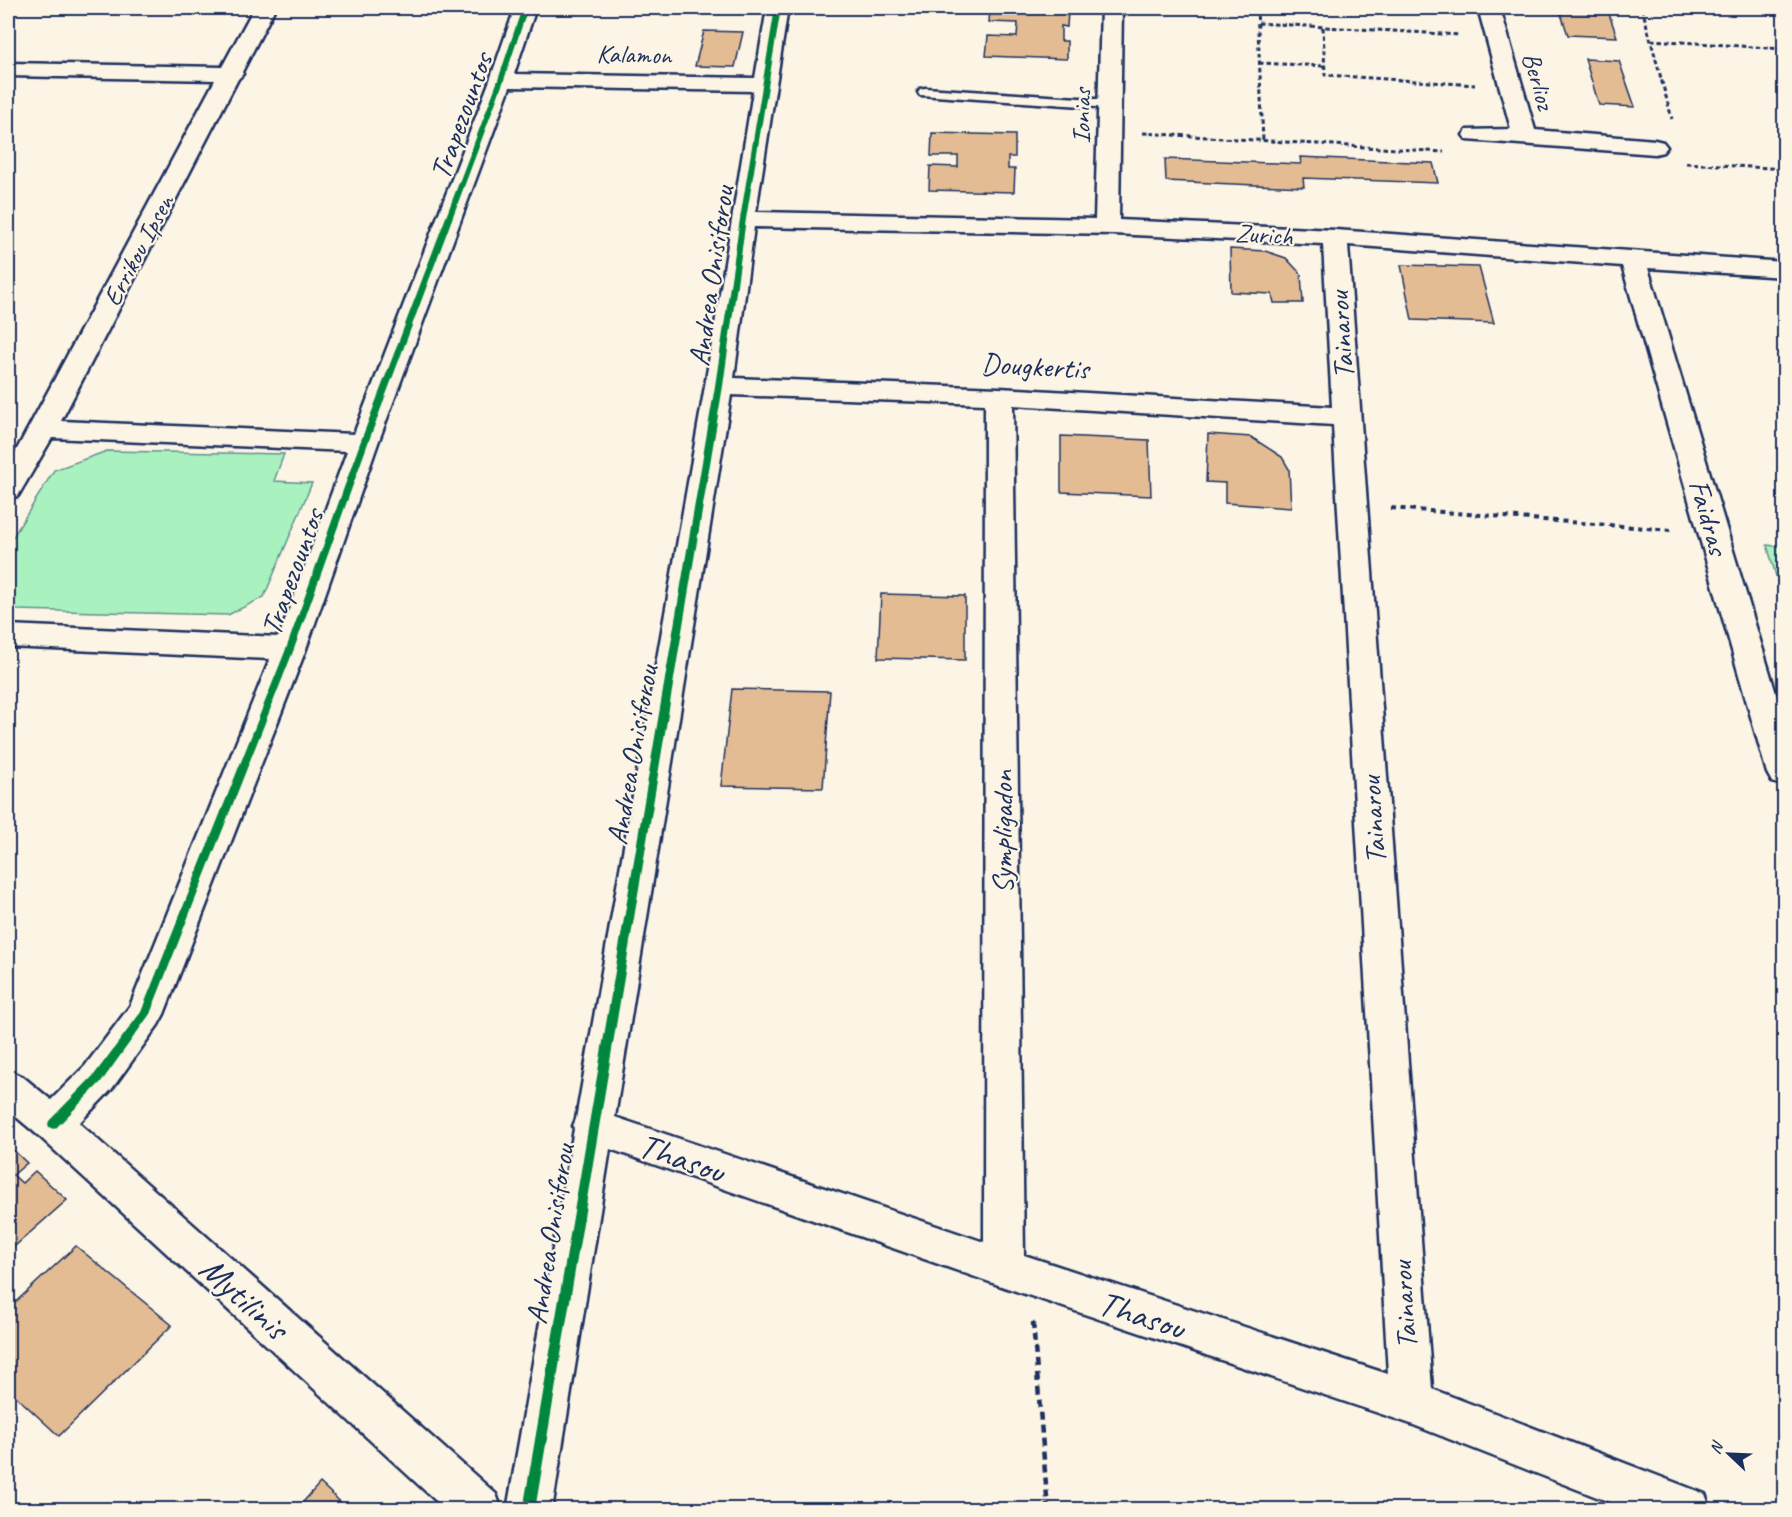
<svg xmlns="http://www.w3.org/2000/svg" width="1792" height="1517" viewBox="0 0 1792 1517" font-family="Caveat,sans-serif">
  <rect width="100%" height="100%" fill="#fcf5e5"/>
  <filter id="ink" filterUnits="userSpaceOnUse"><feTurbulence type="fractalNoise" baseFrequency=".0167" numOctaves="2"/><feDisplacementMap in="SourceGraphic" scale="12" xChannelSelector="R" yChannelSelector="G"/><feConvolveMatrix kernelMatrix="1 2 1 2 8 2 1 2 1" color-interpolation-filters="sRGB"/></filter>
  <g filter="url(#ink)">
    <!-- green -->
    <path fill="#a9f1bf" stroke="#62908e" stroke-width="1.5" d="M 107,451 L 284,454 L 274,481 L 312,483 L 264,597 L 228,615 L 16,610 L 8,604 L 8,545 L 54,470 Z
      M 1767,545 L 1784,547 L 1784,604 Z"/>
    <!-- building -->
    <path fill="#e3bc94" stroke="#1b2f5e" stroke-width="1.5" d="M 1559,8 L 1607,8 L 1617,37 L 1568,35 Z
      M 990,9 L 1068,11 L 1067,27 L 1061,26 L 1061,41 L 1067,41 L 1067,59 L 986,56 L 988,36 L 1017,37 L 1018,23 L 989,22 Z
      M 704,31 L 743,32 L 735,67 L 695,66 Z
      M 1585,59 L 1619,61 L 1635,107 L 1599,105 Z
      M 932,133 L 1015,135 L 1015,157 L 1008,157 L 1008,169 L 1015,169 L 1014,192 L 929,190 L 930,166 L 958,167 L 958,156 L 931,156 Z
      M 1300,157 L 1433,163 L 1438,183 L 1303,178 L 1304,187 L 1166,181 L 1165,159 L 1301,164 Z
      M 1230,249 L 1265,251 L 1286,258 L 1301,274 L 1303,303 L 1274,303 L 1272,294 L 1231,292 Z
      M 1401,265 L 1479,267 L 1494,323 L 1412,320 Z
      M 1208,434 L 1251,437 L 1282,457 L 1289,469 L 1291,508 L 1225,503 L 1225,483 L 1206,482 Z
      M 1061,436 L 1149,440 L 1151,496 L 1061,492 Z
      M 881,594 L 965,596 L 965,660 L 878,658 Z
      M 732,689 L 830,691 L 823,788 L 721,786 Z
      M 8,1145 L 27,1163 L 13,1175 L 22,1183 L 35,1171 L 67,1200 L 8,1252 Z
      M 76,1246 L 172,1325 L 59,1436 L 8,1389 L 8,1309 Z
      M 320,1483 L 349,1510 L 296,1510 Z"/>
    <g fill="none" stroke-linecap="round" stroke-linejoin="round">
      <defs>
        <path id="service" d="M 925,88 L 1110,100 L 1117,104 L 1110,108 L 920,95 L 918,92 L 920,89 Z"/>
        <path id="minor" d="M 254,8 L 275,8 L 242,72 L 243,74 L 238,79 L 61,421 L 354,434 L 490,80 L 515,8 L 536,8 L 514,74 L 755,78 L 767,8 L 788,8 L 756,212 L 1095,219 L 1101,8 L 1122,8 L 1119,220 L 1335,230 L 1784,262 L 1784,277 L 1648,268 L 1784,720 L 1784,786 L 1772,782 L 1767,773 L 1622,266 L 1348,245 L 1432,1389 L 1705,1494 L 1711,1510 L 1630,1510 L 1411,1424 L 1004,1287 L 610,1149 L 552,1510 L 507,1510 L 574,1129 L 573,1126 L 576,1119 L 705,386 L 753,91 L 510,87 L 378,443 L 306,649 L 164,1014 L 158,1025 L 111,1090 L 79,1123 L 496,1494 L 502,1510 L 446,1510 L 39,1136 L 8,1110 L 8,1071 L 22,1076 L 51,1100 L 85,1066 L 130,1006 L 270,659 L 8,647 L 8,625 L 279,637 L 347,451 L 52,438 L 18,496 L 8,498 L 8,466 L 215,80 L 8,76 L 8,63 L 222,67 ZM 754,227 L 1113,234 L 1323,244 L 1332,407 L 999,388 L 734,378 ZM 731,395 L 985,404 L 984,1242 L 615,1117 ZM 1013,405 L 1333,425 L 1388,1374 L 1024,1255 Z
          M 1478,8 L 1500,8 L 1535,130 L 1655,140 L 1663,142 L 1667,147 L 1663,152 L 1655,154 L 1467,140 L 1463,135 L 1467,130 L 1511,129 Z"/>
      </defs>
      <!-- service casing -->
      <use href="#service" stroke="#1b2f5e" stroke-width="5"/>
      <!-- minor casing -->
      <use href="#minor" stroke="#1b2f5e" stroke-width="5"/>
      <!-- path-far2 -->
      <path stroke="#1b2f5e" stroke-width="3" stroke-dasharray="4.5 3" stroke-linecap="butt" d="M 1257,8 L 1263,141
        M 1642,8 L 1672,119
        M 1258,23 L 1460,35
        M 1323,27 L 1325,75 L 1475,85
        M 1651,40 L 1784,49
        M 1259,63 L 1325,66
        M 1143,133 L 1444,152
        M 1686,163 L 1784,169"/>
      <!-- path-far1 -->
      <path stroke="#1b2f5e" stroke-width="4" stroke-dasharray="5 4.5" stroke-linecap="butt" d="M 1391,508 L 1671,530"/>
      <!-- path -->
      <path stroke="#1b2f5e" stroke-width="4.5" stroke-dasharray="8 5" stroke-linecap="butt" d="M 1033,1322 L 1048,1510"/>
      <!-- service -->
      <use href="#service" fill="#fcf5e5" fill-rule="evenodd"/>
      <!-- minor -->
      <use href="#minor" fill="#fcf5e5" fill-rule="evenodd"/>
      <defs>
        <path id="cycleway" d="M 522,8 L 528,8 L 504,80 L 368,443 L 294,649 L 150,1014 L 102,1081 L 57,1127 L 53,1129 L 49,1127 L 48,1124 L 49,1121 L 94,1075 L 141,1012 L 286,649 L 360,443 L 498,80 Z
          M 775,8 L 781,8 L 746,219 L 723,386 L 535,1510 L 523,1510 L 715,386 L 740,219 Z"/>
      </defs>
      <!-- cycleway casing -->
      <use href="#cycleway" stroke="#fcf5e5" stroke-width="4"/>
      <!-- cycleway -->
      <use href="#cycleway" fill="#00873e" fill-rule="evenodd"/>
    </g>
  </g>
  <g text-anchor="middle" stroke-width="4.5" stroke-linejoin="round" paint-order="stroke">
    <!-- far-street labels -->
    <g font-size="26" fill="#1b2f5e" stroke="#fcf5e5">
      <text transform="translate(634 54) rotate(1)" y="9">Kalamon</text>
      <text transform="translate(1539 81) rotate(74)" y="9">Berlioz</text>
      <text transform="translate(1081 116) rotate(-89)" y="9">Ionias</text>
      <text transform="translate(1264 234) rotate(3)" y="9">Zurich</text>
      <text transform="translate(138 250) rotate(-62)" y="9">Errikou Ipsen</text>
    </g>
    <!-- street labels -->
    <g font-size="30" fill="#1b2f5e" stroke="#fcf5e5">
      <text transform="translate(461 116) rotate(-70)" y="10">Trapezountos</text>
      <text transform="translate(711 276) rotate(-82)" y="10">Andrea Onisiforou</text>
      <text transform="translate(1341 335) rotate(-94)" y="10">Tainarou</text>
      <text transform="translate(1035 366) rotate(3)" y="10">Dougkertis</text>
      <text transform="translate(1709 517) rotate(74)" y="10">Faidras</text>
      <text transform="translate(292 572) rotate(-70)" y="10">Trapezountos</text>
      <text transform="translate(632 755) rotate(-80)" y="10">Andrea Onisiforou</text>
      <text transform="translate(1373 820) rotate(-94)" y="10">Tainarou</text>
      <text transform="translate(1002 832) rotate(-90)" y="10">Sympligadon</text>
      <text transform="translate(550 1234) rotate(-81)" y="10">Andrea Onisiforou</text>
      <text transform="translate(1404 1305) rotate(-94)" y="10">Tainarou</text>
    </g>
    <!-- near-street labels -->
    <g font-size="36" fill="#1b2f5e" stroke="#fcf5e5">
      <text transform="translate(682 1157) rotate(19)" y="13">Thasou</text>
      <text transform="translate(245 1297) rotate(42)" y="13">Mytilinis</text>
      <text transform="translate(1142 1314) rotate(18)" y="13">Thasou</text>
    </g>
  </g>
  <!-- margin -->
  <rect width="1792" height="1517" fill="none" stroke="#fcf5e5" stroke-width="30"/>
  <rect x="15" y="15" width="1762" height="1487" fill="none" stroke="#1b2f5e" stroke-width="2" filter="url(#ink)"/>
  <!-- north arrow -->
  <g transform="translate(1729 1454) rotate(293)" stroke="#fcf5e5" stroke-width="4.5" paint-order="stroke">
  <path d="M0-4.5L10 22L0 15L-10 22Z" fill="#1b2f5e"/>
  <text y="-9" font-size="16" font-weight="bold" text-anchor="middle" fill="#1b2f5e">N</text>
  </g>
</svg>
